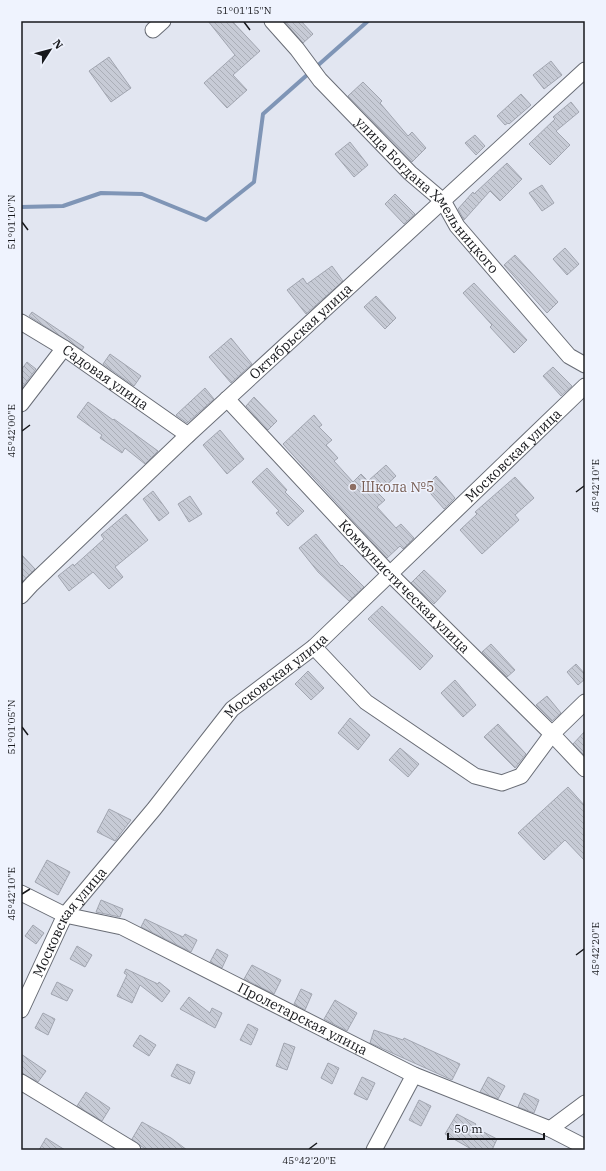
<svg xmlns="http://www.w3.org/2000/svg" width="606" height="1171" viewBox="0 0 606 1171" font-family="'IBM Plex Serif',serif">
  <defs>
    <pattern id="building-back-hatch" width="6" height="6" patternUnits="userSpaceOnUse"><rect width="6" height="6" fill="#c7cbd6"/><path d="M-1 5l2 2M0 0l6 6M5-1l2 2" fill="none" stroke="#aaaeb7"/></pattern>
  </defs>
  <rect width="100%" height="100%" fill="#e2e6f1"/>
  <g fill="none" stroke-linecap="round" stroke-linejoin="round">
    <!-- stream -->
    <path stroke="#7f95b6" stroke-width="4" d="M 21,207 L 63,206 L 101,193 L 142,194 L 206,220 L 254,182 L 263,114 L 368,21"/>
  </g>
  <!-- building -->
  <path fill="url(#building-back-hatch)" stroke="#a1a5b0" d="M 208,21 L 232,21 L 260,51 L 233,75 L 247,90 L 227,108 L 204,83 L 235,55 Z
    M 284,21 L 301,21 L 313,34 L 303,43 Z
    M 109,57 L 131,88 L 111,102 L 89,71 Z
    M 551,61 L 562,75 L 544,89 L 533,75 Z
    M 363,82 L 382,101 L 380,103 L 408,136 L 412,132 L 426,148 L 412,162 L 348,96 Z
    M 521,94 L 531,105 L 509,124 L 508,123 L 505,125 L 497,116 Z
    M 571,102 L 579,112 L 556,131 L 570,145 L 550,165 L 529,144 L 555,119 L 553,117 Z
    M 475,135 L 485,146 L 476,155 L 465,143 Z
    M 350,142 L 368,165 L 354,177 L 335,154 Z
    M 507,163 L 522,179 L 500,201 L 490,191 L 464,220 L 458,209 L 473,192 L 474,194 Z
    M 542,185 L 554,203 L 542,211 L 529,193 Z
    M 395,194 L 415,214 L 404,224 L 385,204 Z
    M 565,248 L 579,264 L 567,275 L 553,259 Z
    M 515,255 L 558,302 L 547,313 L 504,265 Z
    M 332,266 L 343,281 L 306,314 L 287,290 L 303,278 L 307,284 Z
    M 474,283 L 527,340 L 514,353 L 490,327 L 492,325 L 463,293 Z
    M 376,296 L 396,318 L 385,329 L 364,307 Z
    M 32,312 L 84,347 L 82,350 L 29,316 Z
    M 231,338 L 252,364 L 231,383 L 209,357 Z
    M 110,354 L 141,376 L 134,386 L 103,364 Z
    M 27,362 L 36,369 L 21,389 L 21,370 Z
    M 553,367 L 572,386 L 561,396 L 543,376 Z
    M 205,388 L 214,399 L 187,423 L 176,415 Z
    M 254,397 L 277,421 L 268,430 L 246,406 Z
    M 88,402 L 113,420 L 114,419 L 158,451 L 145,464 L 125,448 L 122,453 L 100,438 L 102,435 L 77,417 Z
    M 314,415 L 322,425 L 319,427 L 332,440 L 326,445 L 338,458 L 334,461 L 353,482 L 361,474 L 368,481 L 386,465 L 396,476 L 378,493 L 385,500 L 377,507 L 396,528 L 401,524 L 414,538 L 403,549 L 400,546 L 387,558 L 283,444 Z
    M 220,430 L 244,459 L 227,474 L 203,445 Z
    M 267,468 L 287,490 L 285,492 L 304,511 L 288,526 L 276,513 L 279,511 L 252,482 Z
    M 436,476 L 455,498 L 444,509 L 425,487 Z
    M 515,477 L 534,498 L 515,515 L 519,520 L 482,554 L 460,530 L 477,514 L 475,512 Z
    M 153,491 L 169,513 L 159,521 L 143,499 Z
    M 190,496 L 202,514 L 189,522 L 178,504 Z
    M 126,514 L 148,540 L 115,567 L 123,577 L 109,589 L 93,572 L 69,591 L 58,576 L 73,564 L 74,566 L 104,539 L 101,535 Z
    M 316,534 L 341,566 L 342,565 L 364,587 L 349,601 L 318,572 L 299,548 Z
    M 21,554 L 35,569 L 21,583 Z
    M 424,570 L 446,591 L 434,604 L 411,583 Z
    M 382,606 L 433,656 L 420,670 L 368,619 Z
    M 491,644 L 515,670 L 507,677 L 482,652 Z
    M 576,664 L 585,674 L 585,679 L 578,685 L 567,672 Z
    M 308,671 L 324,688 L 311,700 L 295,684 Z
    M 455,680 L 476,705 L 463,717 L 441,693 Z
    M 547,696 L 561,713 L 552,721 L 536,705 Z
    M 350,718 L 370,735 L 358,750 L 338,733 Z
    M 498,724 L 526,754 L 515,768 L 484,737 Z
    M 585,731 L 585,756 L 573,744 Z
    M 400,748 L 419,764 L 408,777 L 389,760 Z
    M 568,787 L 585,806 L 585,861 L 565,840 L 544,860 L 518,833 Z
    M 109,809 L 131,820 L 115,841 L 97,832 Z
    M 47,860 L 70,872 L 58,895 L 35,882 Z
    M 101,900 L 123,909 L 120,917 L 96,912 Z
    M 145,919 L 183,937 L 185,934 L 197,940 L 191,952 L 141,927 Z
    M 33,925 L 44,933 L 36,944 L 25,936 Z
    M 77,946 L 92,955 L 85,967 L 70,959 Z
    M 217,949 L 228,955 L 222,968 L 210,962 Z
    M 252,965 L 281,980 L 274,994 L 244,979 Z
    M 126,969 L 158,984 L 159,982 L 170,991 L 162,1002 L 140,985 L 132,1003 L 117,996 L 127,975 L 124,973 Z
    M 57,982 L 73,990 L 67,1001 L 51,994 Z
    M 301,989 L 312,994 L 305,1010 L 294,1004 Z
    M 189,997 L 210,1013 L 212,1008 L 222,1013 L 215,1028 L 180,1009 Z
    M 335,1000 L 357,1013 L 347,1031 L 324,1019 Z
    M 43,1013 L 55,1019 L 48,1035 L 35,1028 Z
    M 248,1024 L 258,1029 L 251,1045 L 240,1040 Z
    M 374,1030 L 403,1040 L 404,1038 L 460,1064 L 452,1080 L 370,1043 Z
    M 140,1035 L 156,1045 L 149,1056 L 133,1046 Z
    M 284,1043 L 295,1047 L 287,1070 L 276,1066 Z
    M 21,1054 L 46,1071 L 38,1082 L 21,1073 Z
    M 328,1063 L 339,1068 L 332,1084 L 321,1078 Z
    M 177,1064 L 195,1072 L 190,1084 L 171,1076 Z
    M 362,1077 L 375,1083 L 367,1100 L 354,1094 Z
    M 488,1077 L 505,1086 L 498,1099 L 480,1092 Z
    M 86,1092 L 110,1108 L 102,1121 L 77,1106 Z
    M 524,1093 L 539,1100 L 534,1113 L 518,1107 Z
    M 419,1100 L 431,1106 L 421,1126 L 409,1120 Z
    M 457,1114 L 476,1124 L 474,1127 L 497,1139 L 492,1150 L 473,1150 L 445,1134 Z
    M 142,1122 L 171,1138 L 187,1150 L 147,1150 L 141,1146 L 132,1139 Z
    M 46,1138 L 65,1150 L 39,1150 Z"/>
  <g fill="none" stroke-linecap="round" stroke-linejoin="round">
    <defs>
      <g id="minor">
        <path id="s1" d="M 272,21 L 297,49 L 320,80 L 410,173 L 443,201 L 457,226 L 569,356 L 585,365"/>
        <path d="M 153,30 L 163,21"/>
        <path id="s2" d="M 21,322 L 64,348 L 188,435"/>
        <path id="s3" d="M 227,399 L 390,574 L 552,734 L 585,769"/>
        <path d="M 21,404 L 64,348"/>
        <path id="s4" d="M 21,596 L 32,584 L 188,435 L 585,70"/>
        <path d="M 314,647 L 366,702 L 475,776 L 502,783 L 521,776 L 552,734 L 585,702"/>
        <path id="s5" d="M 21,893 L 65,915 L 122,927 L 414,1075 L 550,1129 L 585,1147"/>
        <path id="s6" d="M 21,1010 L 65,915 L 154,809 L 232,709 L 314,647 L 585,386"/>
        <path d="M 21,1082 L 133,1150"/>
        <path d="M 550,1129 L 585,1103"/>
        <path d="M 374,1150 L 414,1075"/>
      </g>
    </defs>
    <!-- minor casing -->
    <use href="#minor" stroke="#696d76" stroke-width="17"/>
    <!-- minor -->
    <use href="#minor" stroke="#fff" stroke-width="15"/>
  </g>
  <!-- ticks -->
  <path fill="none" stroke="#17181c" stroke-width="1.5" d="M 244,22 L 250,30M 22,222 L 28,230M 22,431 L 30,425M 576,492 L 584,486M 22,727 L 28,735M 22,894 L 30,889M 576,955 L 584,949M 309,1149 L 317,1143"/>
  <!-- markers -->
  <circle fill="#8d6e63" stroke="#eff3fe" stroke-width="1.5" cx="353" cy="487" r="4"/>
  <g text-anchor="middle" stroke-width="3" stroke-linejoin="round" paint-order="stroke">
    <!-- street labels -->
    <g font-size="14" fill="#17181c" stroke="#eff3fe">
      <text dy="5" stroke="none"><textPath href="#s1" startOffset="234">улица Богдана Хмельницкого</textPath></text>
      <text dy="5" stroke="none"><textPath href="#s4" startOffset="385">Октябрьская улица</textPath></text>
      <text dy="5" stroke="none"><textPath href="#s2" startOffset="101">Садовая улица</textPath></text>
      <text dy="5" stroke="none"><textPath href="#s6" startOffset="749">Московская улица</textPath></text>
      <text dy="5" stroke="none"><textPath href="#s3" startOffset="258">Коммунистическая улица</textPath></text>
      <text dy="5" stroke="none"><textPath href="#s6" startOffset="425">Московская улица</textPath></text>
      <text dy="5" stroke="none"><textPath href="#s6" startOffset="101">Московская улица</textPath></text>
      <text dy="5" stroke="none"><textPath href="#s5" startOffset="310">Пролетарская улица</textPath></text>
    </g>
    <!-- education labels -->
    <g font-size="14" fill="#785e54" stroke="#eff3fe" text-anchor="start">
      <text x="361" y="492">Школа №5</text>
    </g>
  </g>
  <!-- border -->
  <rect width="606" height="1171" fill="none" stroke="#eff3fe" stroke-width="44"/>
  <!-- north arrow -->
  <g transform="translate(50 50) rotate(54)" stroke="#eff3fe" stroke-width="3" paint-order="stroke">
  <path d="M0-3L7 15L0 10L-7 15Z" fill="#17181c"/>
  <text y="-6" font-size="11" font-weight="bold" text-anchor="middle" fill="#17181c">N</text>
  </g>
  <!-- scale -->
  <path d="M448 1133v6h96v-6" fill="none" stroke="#17181c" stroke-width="2"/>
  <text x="454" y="1133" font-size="12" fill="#17181c" stroke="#eff3fe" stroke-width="3" paint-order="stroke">50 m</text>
  <rect x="22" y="22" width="562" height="1127" fill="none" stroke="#17181c" stroke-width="1.5"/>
  <g font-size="10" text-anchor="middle" fill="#17181c">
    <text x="244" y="14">51°01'15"N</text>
    <text transform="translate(11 222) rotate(-90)" y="4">51°01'10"N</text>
    <text transform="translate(11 431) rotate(-90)" y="4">45°42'00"E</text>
    <text transform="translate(595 486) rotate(-90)" y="4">45°42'10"E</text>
    <text transform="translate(11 727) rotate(-90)" y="4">51°01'05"N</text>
    <text transform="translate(11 894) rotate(-90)" y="4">45°42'10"E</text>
    <text transform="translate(595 949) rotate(-90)" y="4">45°42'20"E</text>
    <text x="309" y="1164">45°42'20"E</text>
  </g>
</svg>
